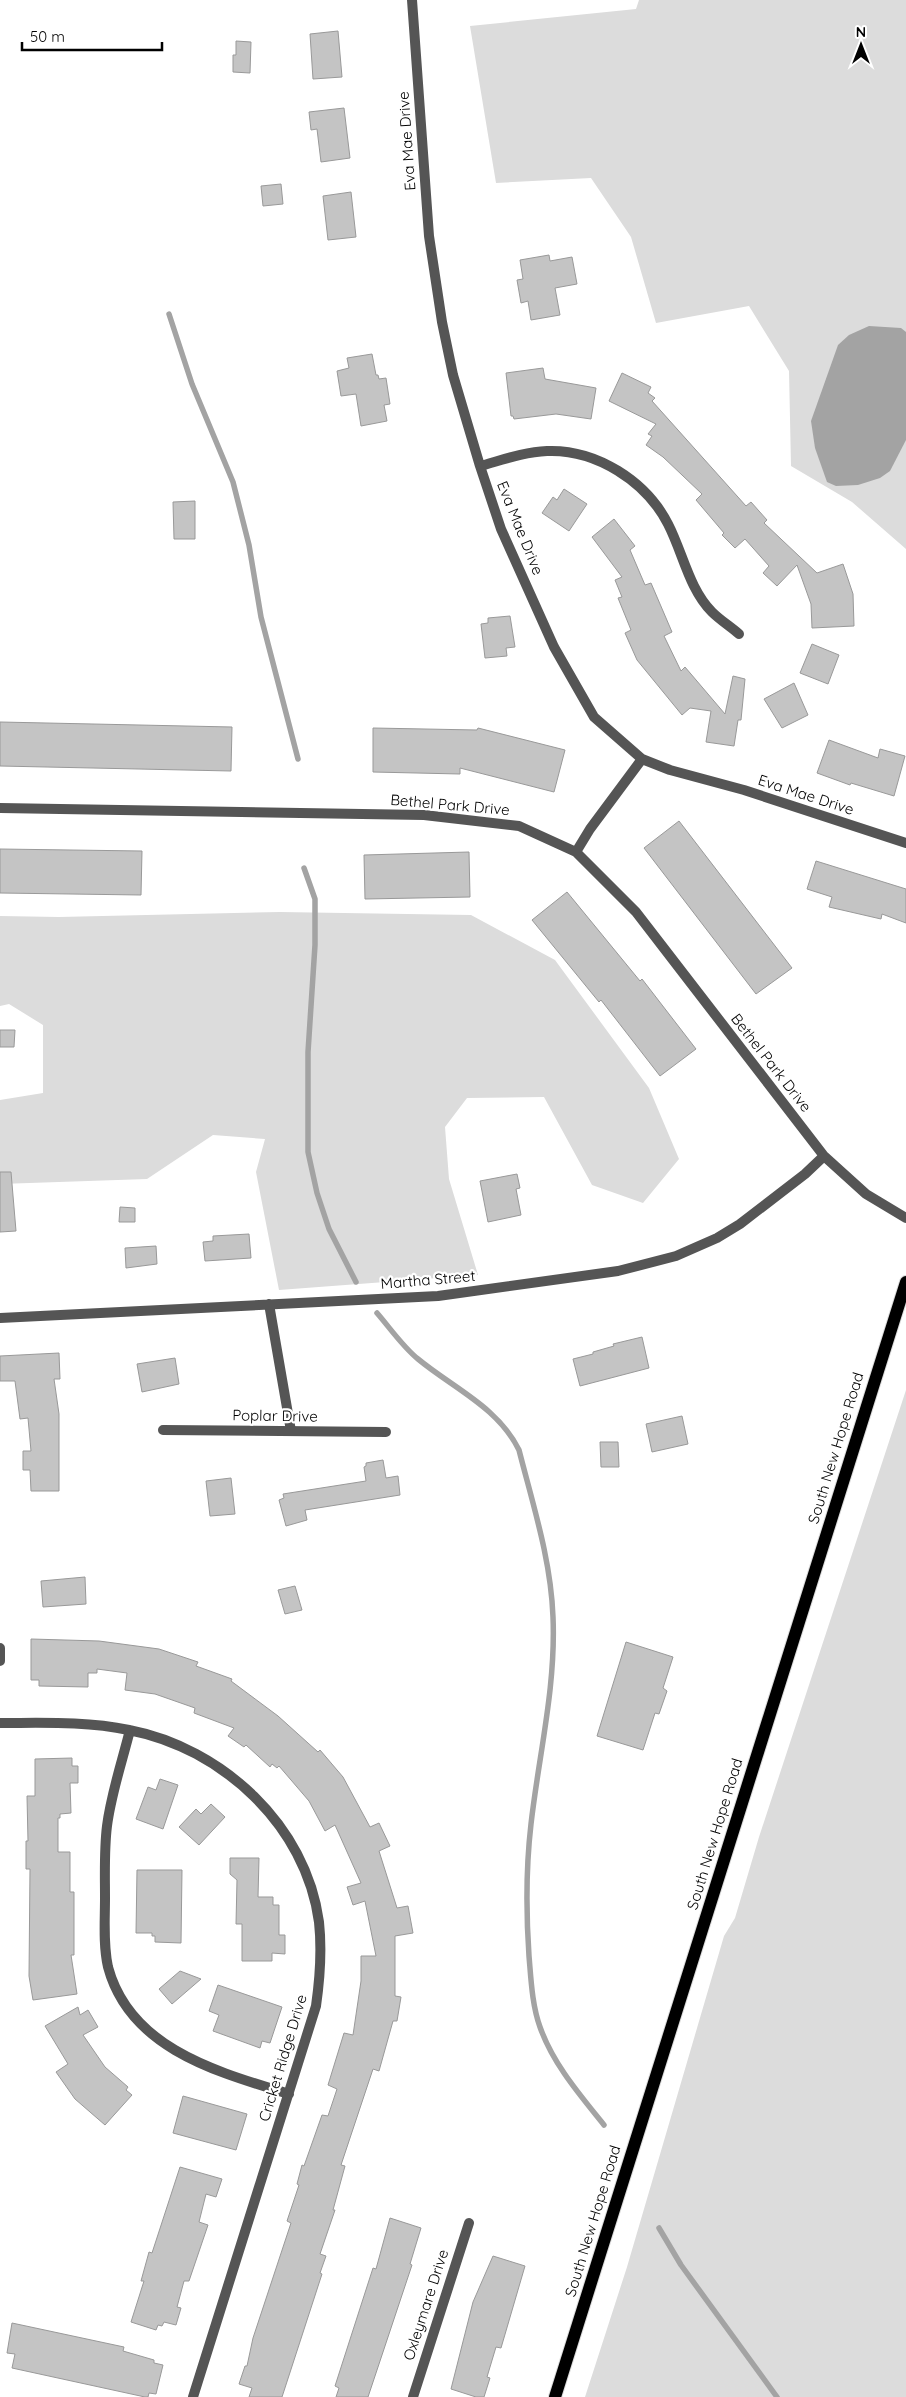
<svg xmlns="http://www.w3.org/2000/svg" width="906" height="2397" viewBox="0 0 906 2397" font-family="Quicksand,sans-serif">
  <rect width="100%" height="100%" fill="#fff"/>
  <!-- green -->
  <path fill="#dcdcdc" d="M 639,0 L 906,0 L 906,549 L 852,502 L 791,466 L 789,371 L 749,306 L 656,323 L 631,237 L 591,178 L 496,183 L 470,26 L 636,9 Z
    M 280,912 L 471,915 L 555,960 L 649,1088 L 679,1159 L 643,1203 L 592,1185 L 544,1097 L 467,1098 L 445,1127 L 449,1179 L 478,1275 L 279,1290 L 256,1172 L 265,1139 L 213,1135 L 147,1179 L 0,1184 L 0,1100 L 43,1093 L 43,1025 L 9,1004 L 0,1006 L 0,916 L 59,917 Z
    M 906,1390 L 906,2397 L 585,2397 L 627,2267 L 724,1936 L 735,1918 L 759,1837 Z"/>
  <!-- water -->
  <path fill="#a3a3a3" d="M 869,326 L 901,328 L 906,332 L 906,440 L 890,471 L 880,478 L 858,485 L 836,486 L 827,482 L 815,448 L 811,421 L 838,345 L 849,335 Z"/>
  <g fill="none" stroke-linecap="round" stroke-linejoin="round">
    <!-- stream -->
    <path stroke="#a3a3a3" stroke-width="5.5" d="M 169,314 L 192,384 L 233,482 L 249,545 L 261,617 L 298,759
      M 304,868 L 315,899 L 315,945 L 308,1052 L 308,1152 L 317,1193 L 329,1229 L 356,1282
      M 377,1313 C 390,1328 403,1347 418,1359 C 453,1388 498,1407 519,1450 C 533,1505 551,1560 553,1617 C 556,1687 539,1754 531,1824 C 526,1867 526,1912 529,1956 C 531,1979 532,2005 540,2027 C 553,2064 580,2095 604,2125
      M 659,2228 L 681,2265 L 777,2397"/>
  </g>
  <!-- building -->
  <path fill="#c4c4c4" stroke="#999" d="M 338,31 L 342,77 L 313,79 L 310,34 Z
    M 236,41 L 251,42 L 250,73 L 233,72 L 233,55 L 236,55 Z
    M 344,108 L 350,158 L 321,162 L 317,129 L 311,130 L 309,112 Z
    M 281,184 L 283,204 L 263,206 L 261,186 Z
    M 351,192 L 356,237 L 328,240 L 323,196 Z
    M 549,255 L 550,261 L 572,257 L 577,284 L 555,288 L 560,315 L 531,320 L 528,301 L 521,303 L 517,280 L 523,279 L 520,260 Z
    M 372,354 L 376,375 L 378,375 L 379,379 L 386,378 L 390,404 L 384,405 L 387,421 L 361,426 L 356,394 L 341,396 L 337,371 L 349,368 L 347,358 Z
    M 543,368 L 545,379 L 596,388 L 591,419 L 556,414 L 514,419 L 513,416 L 511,416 L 506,373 Z
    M 622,373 L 651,387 L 648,393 L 655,398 L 652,401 L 746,506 L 751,502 L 767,520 L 764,523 L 817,573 L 843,564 L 853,594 L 854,626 L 812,628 L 811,604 L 797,565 L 777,586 L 763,573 L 769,566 L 745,539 L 735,548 L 722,535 L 724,533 L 696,500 L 702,494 L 663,457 L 646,445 L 652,436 L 648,434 L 656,424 L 609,401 Z
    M 564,489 L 587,504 L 569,531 L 542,513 L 553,497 L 557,500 Z
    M 195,501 L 195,539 L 174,539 L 173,502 Z
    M 614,519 L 635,546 L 630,550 L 645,585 L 651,583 L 672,632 L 664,636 L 681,671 L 685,667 L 725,714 L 733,676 L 745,679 L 741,720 L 738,720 L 734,746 L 706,742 L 711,711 L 690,708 L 682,715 L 637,660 L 625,633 L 631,630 L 618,598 L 622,597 L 615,580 L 622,577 L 592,537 Z
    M 510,616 L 515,647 L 506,648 L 507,656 L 485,658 L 481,624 L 488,623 L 488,618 Z
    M 812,644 L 839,655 L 828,684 L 800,673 Z
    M 794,683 L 808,715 L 782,728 L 764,699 Z
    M 0,722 L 232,727 L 231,771 L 0,766 Z
    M 373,728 L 477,730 L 478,728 L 565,750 L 554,792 L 460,768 L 460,774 L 373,772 Z
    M 829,740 L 878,758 L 880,749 L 905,756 L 894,796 L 851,783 L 850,785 L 817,773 Z
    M 679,821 L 792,968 L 756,994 L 644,848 Z
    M 0,849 L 142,851 L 141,895 L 0,893 Z
    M 469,852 L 470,897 L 365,899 L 364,855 Z
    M 816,861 L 906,889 L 906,923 L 882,914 L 881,919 L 829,907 L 832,897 L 807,889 Z
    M 567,892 L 640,981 L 642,979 L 696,1049 L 660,1076 L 601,1000 L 599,1002 L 532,920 Z
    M 0,1030 L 15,1030 L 14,1047 L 0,1047 Z
    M 0,1172 L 11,1172 L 16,1231 L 0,1232 Z
    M 517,1174 L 520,1188 L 516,1189 L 521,1215 L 488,1222 L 480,1181 Z
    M 120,1207 L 135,1208 L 135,1222 L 119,1222 Z
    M 249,1234 L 251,1258 L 205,1261 L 203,1242 L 213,1241 L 213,1236 Z
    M 156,1246 L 157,1264 L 126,1268 L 125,1248 Z
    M 642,1337 L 649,1368 L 580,1386 L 573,1359 L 593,1354 L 593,1352 L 614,1346 L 613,1344 Z
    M 59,1353 L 60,1379 L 54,1379 L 59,1414 L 59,1491 L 31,1491 L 30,1470 L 23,1470 L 23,1451 L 31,1451 L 28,1418 L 20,1419 L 15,1381 L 0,1381 L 0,1356 Z
    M 175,1358 L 179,1384 L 142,1392 L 137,1364 Z
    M 682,1416 L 688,1444 L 652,1452 L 646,1424 Z
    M 600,1442 L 618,1442 L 619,1467 L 601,1467 Z
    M 383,1460 L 386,1478 L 398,1476 L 400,1495 L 305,1510 L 307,1520 L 286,1526 L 279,1500 L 284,1498 L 283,1494 L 366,1481 L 364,1467 L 366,1466 L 366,1463 Z
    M 231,1478 L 235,1514 L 210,1516 L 206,1481 Z
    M 85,1577 L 86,1604 L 43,1607 L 41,1581 Z
    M 295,1586 L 302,1610 L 285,1614 L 278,1590 Z
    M 31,1639 L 99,1641 L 159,1649 L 198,1662 L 196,1666 L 232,1679 L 231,1681 L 278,1716 L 318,1752 L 320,1750 L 343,1777 L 370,1827 L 379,1823 L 390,1846 L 379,1851 L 397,1908 L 408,1906 L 413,1933 L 395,1936 L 395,1996 L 401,1997 L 397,2021 L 393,2021 L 379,2071 L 373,2069 L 341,2165 L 345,2166 L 333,2210 L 335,2210 L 320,2254 L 326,2256 L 320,2273 L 322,2274 L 282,2397 L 249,2397 L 252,2388 L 239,2384 L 245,2366 L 247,2366 L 253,2338 L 291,2223 L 287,2221 L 299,2185 L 297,2184 L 302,2165 L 304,2166 L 322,2115 L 328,2116 L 337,2089 L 328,2085 L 344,2033 L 353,2035 L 361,1981 L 361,1956 L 376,1956 L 365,1901 L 353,1905 L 347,1887 L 361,1883 L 335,1825 L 325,1831 L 309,1801 L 279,1766 L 277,1768 L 272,1764 L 270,1767 L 246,1745 L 244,1747 L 228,1736 L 234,1728 L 194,1713 L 195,1708 L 155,1694 L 125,1690 L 127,1673 L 97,1669 L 97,1673 L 88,1673 L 88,1687 L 39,1686 L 39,1680 L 31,1680 Z
    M 626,1642 L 673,1657 L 663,1688 L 667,1691 L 659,1714 L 655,1713 L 643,1750 L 597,1736 Z
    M 72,1758 L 72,1766 L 78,1766 L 78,1783 L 70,1783 L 71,1813 L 60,1814 L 60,1818 L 58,1818 L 58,1852 L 70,1852 L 70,1892 L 74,1892 L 74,1955 L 71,1955 L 77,1994 L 33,2000 L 29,1976 L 30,1869 L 26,1869 L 26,1841 L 28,1841 L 27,1796 L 35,1796 L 35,1759 Z
    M 160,1779 L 178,1785 L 163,1829 L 136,1819 L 148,1787 L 156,1790 Z
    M 211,1804 L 225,1817 L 199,1845 L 179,1827 L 196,1809 L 201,1814 Z
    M 230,1858 L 259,1858 L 258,1897 L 273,1897 L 273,1905 L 279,1905 L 279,1935 L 285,1935 L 285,1954 L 272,1953 L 272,1961 L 242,1961 L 242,1924 L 236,1924 L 237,1880 L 230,1874 Z
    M 137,1870 L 182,1870 L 181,1943 L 155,1942 L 155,1936 L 152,1936 L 152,1933 L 136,1933 Z
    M 180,1971 L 201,1979 L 172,2004 L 159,1989 Z
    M 218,1985 L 282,2007 L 270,2043 L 262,2041 L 260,2048 L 213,2031 L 219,2015 L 209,2011 Z
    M 78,2007 L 80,2015 L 88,2010 L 98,2027 L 83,2035 L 105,2067 L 128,2087 L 126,2090 L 132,2095 L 105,2125 L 75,2099 L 56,2072 L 68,2064 L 45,2026 Z
    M 183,2096 L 247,2114 L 236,2150 L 173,2133 Z
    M 180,2167 L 222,2179 L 216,2197 L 206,2194 L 199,2222 L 208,2225 L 189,2281 L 184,2281 L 177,2307 L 181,2308 L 176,2325 L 164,2322 L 162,2326 L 158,2325 L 156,2330 L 131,2322 L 144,2281 L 141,2281 L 149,2252 L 152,2253 Z
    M 390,2218 L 421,2228 L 410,2264 L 412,2265 L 368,2397 L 336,2397 L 339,2388 L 335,2386 L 373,2268 L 376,2269 Z
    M 493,2256 L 525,2266 L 501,2348 L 496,2347 L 487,2377 L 490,2378 L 484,2397 L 476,2397 L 451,2389 L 473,2302 Z
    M 12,2323 L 124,2347 L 123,2351 L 154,2360 L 154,2363 L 163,2365 L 156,2394 L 149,2393 L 148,2397 L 145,2397 L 12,2368 L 15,2354 L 7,2353 Z"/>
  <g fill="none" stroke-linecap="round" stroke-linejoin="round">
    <defs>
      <path id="primary" d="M 555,2397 L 906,1282"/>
    </defs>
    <!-- primary casing -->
    <use href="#primary" stroke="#dbdbdb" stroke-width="14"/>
    <!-- street -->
    <path stroke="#555" stroke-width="10" d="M 412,0 L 429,236 L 442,322 L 453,375 L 480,466 L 501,529 L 554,647 L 594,717 L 642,759 L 670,770 L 744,790 L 906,843
      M 480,466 C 502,460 524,452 547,451 C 596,449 646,481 668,524 C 683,553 689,589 712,612 C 720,620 731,627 739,634
      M 0,808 L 424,815 L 519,826 L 576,852 L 636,912 L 824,1156 L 866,1194 L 906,1218
      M 576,852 L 590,829 L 642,759
      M 269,1304 L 291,1431
      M 0,1318 L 438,1296 L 618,1271 L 676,1256 L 717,1238 L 740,1224 L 805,1174 L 824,1156
      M 163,1430 L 386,1432
      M 0,1648 L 0,1661
      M 0,1723 C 43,1723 86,1721 129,1730 C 222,1748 306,1825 319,1922 C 322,1950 320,1978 316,2006 L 193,2397
      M 130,1730 C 122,1762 111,1794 107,1826 C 104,1850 105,1874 105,1898 C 105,1921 103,1945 108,1967 C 130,2049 218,2072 289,2094
      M 413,2397 L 469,2223"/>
    <!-- primary -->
    <use href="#primary" stroke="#000" stroke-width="12"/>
  </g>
  <g text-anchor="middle" stroke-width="4.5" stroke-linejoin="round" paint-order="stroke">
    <!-- street labels -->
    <g font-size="15" fill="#000" stroke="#fff">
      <text transform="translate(407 141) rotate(-94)" y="5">Eva Mae Drive</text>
      <text transform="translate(520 528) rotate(68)" y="5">Eva Mae Drive</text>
      <text transform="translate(806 795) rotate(18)" y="5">Eva Mae Drive</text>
      <text transform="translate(450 805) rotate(5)" y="5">Bethel Park Drive</text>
      <text transform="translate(771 1063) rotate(52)" y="5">Bethel Park Drive</text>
      <text transform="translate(428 1280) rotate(-5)" y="5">Martha Street</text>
      <text transform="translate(275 1416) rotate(1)" y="5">Poplar Drive</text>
      <text transform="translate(836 1448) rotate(-73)" y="5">South New Hope Road</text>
      <text transform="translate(715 1834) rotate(-73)" y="5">South New Hope Road</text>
      <text transform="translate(283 2058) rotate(-73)" y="5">Cricket Ridge Drive</text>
      <text transform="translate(593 2221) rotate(-73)" y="5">South New Hope Road</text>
      <text transform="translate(426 2305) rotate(-72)" y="5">Oxleymare Drive</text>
    </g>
  </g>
  <!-- north arrow -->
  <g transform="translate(861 45)" stroke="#ffffff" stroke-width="4" paint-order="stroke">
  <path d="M0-4L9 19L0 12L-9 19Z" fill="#000000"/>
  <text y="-8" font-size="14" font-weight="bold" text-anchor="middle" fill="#000000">N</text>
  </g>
  <!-- scale -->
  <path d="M22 42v8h140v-8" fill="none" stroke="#000000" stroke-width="2.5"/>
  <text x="30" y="42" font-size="15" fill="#000000" stroke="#ffffff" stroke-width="4" paint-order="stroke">50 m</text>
</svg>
